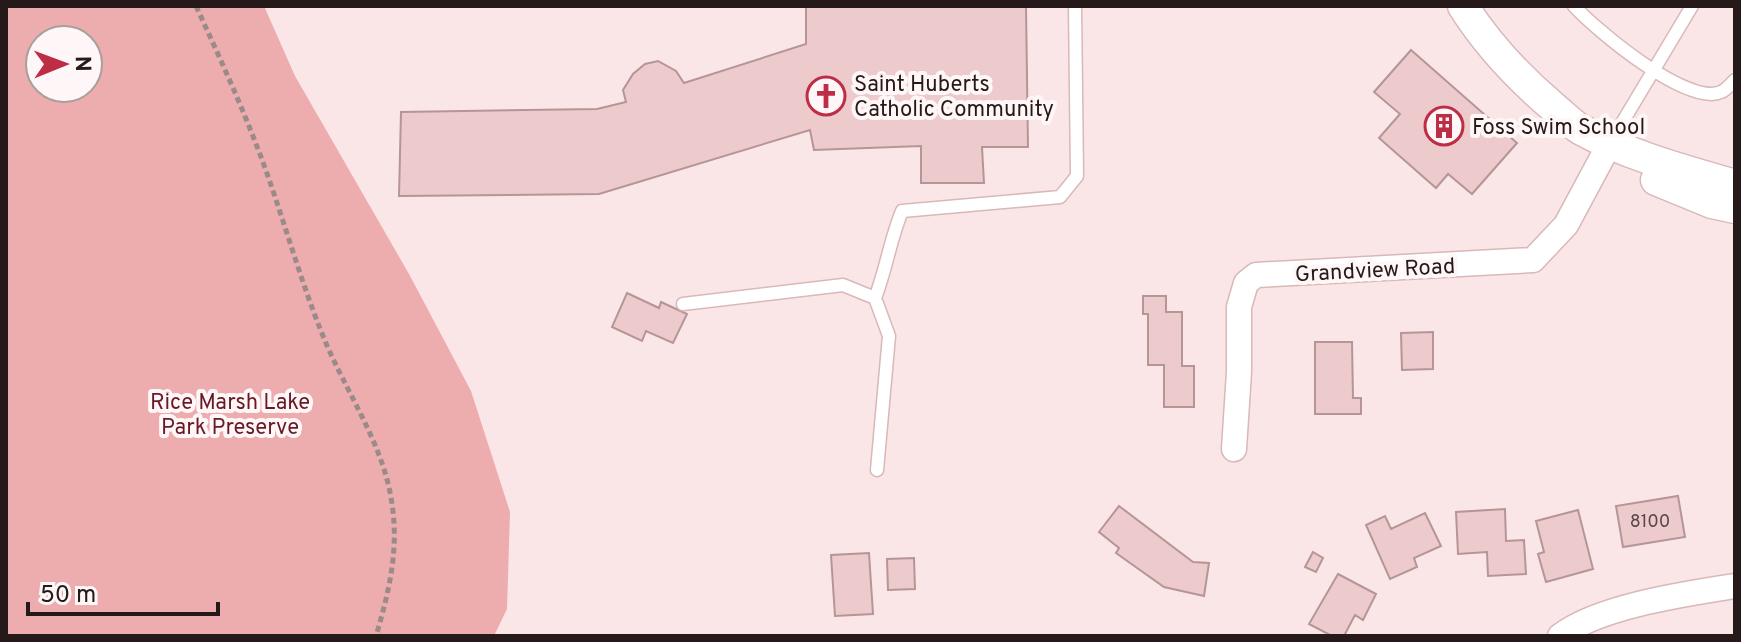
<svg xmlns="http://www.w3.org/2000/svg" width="1741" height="642" viewBox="0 0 1741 642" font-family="Overpass,sans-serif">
  <rect width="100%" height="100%" fill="#fbe6e7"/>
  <!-- green -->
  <path fill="#edacae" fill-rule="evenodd" d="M 6,6 L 264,6 L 295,76 L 409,274 L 471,391 L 510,512 L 507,609 L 494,636 L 6,636 ZM 40,40 L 88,40 L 88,88 L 40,88 Z"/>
  <!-- building -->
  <path fill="#edcbcc" stroke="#b59595" stroke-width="2" d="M 806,6 L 1026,6 L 1028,147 L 982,147 L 984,183 L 921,183 L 921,146 L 814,150 L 810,130 L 599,194 L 399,196 L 401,112 L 597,109 L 626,102 L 623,90 L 633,74 L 645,64 L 658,61 L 676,71 L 684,83 L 806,44 Z
    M 1411,50 L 1517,143 L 1472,194 L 1448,174 L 1436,188 L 1379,138 L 1400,114 L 1374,92 Z
    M 627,293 L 659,308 L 661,302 L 687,314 L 673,343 L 646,331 L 642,341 L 612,327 Z
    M 1143,296 L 1166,296 L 1166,312 L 1182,312 L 1182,366 L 1194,366 L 1194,407 L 1164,407 L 1164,365 L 1148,365 L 1148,314 L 1143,314 Z
    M 1433,332 L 1433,369 L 1402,370 L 1401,333 Z
    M 1315,342 L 1352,342 L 1353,398 L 1361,398 L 1361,414 L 1315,414 Z
    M 1678,496 L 1685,537 L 1623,547 L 1616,506 Z
    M 1119,506 L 1193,562 L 1209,563 L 1204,596 L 1164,587 L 1116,553 L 1119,548 L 1099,532 Z
    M 1505,509 L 1506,541 L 1524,540 L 1526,574 L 1488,576 L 1487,552 L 1458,554 L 1456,512 Z
    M 1578,510 L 1593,569 L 1546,582 L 1538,554 L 1544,552 L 1536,521 Z
    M 1425,513 L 1441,546 L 1414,558 L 1417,567 L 1390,579 L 1366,525 L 1385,516 L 1391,529 Z
    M 1313,552 L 1323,558 L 1316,572 L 1305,567 Z
    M 869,553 L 873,614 L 835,616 L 831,555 Z
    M 914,558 L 915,589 L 888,590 L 887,559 Z
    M 1338,574 L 1376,594 L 1363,620 L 1355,615 L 1344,636 L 1332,636 L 1309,624 Z"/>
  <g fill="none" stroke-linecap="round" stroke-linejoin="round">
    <defs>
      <path id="service" d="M 1574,6 C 1596,30 1688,107 1721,92 C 1726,90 1731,84 1735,80
        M 1610,143 L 1692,6
        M 875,298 C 886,270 890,240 902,211 L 1060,197 L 1077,176 L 1075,6
        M 683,304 L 843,285 L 875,298 L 889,336 L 877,470"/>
      <path id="minor" d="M 1234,449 L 1239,372 L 1239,307 L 1246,283 L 1256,275 L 1533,260 L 1566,225 L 1610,143
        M 1560,636 C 1600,606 1685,594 1735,586"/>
      <path id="tertiary" d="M 1463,6 C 1487,44 1518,77 1552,106 C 1561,113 1570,123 1580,129 C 1627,155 1683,170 1735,185
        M 1656,180 L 1712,203 L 1735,208"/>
    </defs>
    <!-- service casing -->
    <use href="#service" stroke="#d9b8b8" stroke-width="15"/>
    <!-- minor casing -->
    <use href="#minor" stroke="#d9b8b8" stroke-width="27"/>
    <!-- tertiary casing -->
    <use href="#tertiary" stroke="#d9b8b8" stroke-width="33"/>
    <!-- path -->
    <path stroke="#9b8a8a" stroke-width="5" stroke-dasharray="6 4" stroke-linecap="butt" d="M 196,6 C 219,56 242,106 261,157 C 283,216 299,277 323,336 C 345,391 384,444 392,504 C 399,550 389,592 376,636"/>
    <!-- service -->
    <use href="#service" stroke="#fff" stroke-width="12"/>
    <!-- minor -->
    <use href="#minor" stroke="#fff" stroke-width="24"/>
    <!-- tertiary -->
    <use href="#tertiary" stroke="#fff" stroke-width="30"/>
  </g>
  <!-- icons -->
  <defs>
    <symbol id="church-ring" viewBox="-11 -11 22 22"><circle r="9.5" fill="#fff7f7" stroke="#be2d46" stroke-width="1.5"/><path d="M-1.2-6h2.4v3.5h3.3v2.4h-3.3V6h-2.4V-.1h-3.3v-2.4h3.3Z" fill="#be2d46"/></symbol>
    <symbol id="building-ring" viewBox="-11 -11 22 22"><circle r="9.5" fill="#fff7f7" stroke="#be2d46" stroke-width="1.5"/><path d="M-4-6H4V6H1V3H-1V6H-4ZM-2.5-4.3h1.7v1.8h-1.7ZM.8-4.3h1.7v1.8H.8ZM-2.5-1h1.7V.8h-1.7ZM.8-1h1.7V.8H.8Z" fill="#be2d46"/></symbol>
  </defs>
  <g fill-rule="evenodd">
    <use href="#church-ring" x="804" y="74" width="44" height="44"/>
    <use href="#building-ring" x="1422" y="104" width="44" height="44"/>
  </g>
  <g text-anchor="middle" stroke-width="8" stroke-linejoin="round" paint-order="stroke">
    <!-- number labels -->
    <g font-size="18" fill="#574646">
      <text x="1650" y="527">8100</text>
    </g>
    <!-- poi labels -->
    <g font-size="22" fill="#251919" stroke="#fff7f7" text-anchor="start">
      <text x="854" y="91">Saint Huberts<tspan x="854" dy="25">Catholic Community</tspan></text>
      <text x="1472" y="134">Foss Swim School</text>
    </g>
    <!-- street labels -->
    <g font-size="22" fill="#251919" stroke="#fff7f7">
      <text transform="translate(1375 269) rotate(-3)" y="8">Grandview Road</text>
    </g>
    <!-- park labels -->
    <g font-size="22" fill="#671a25" stroke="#fff7f7">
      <text x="230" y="409">Rice Marsh Lake<tspan x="230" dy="25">Park Preserve</tspan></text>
    </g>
  </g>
  <!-- border -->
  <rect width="1741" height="642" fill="none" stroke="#251919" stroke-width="16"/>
  <!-- north arrow -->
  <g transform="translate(64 64) rotate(89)"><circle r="38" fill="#fff7f7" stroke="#a89e9e" stroke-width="2"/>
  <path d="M0-6L14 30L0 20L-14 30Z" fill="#be2d46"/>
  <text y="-12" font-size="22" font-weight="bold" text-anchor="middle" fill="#251919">N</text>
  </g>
  <!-- scale -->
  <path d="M28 602v12h190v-12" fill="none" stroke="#251919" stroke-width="4"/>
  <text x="40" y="602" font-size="24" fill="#251919" stroke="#fff7f7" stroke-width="6" paint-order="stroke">50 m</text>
</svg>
